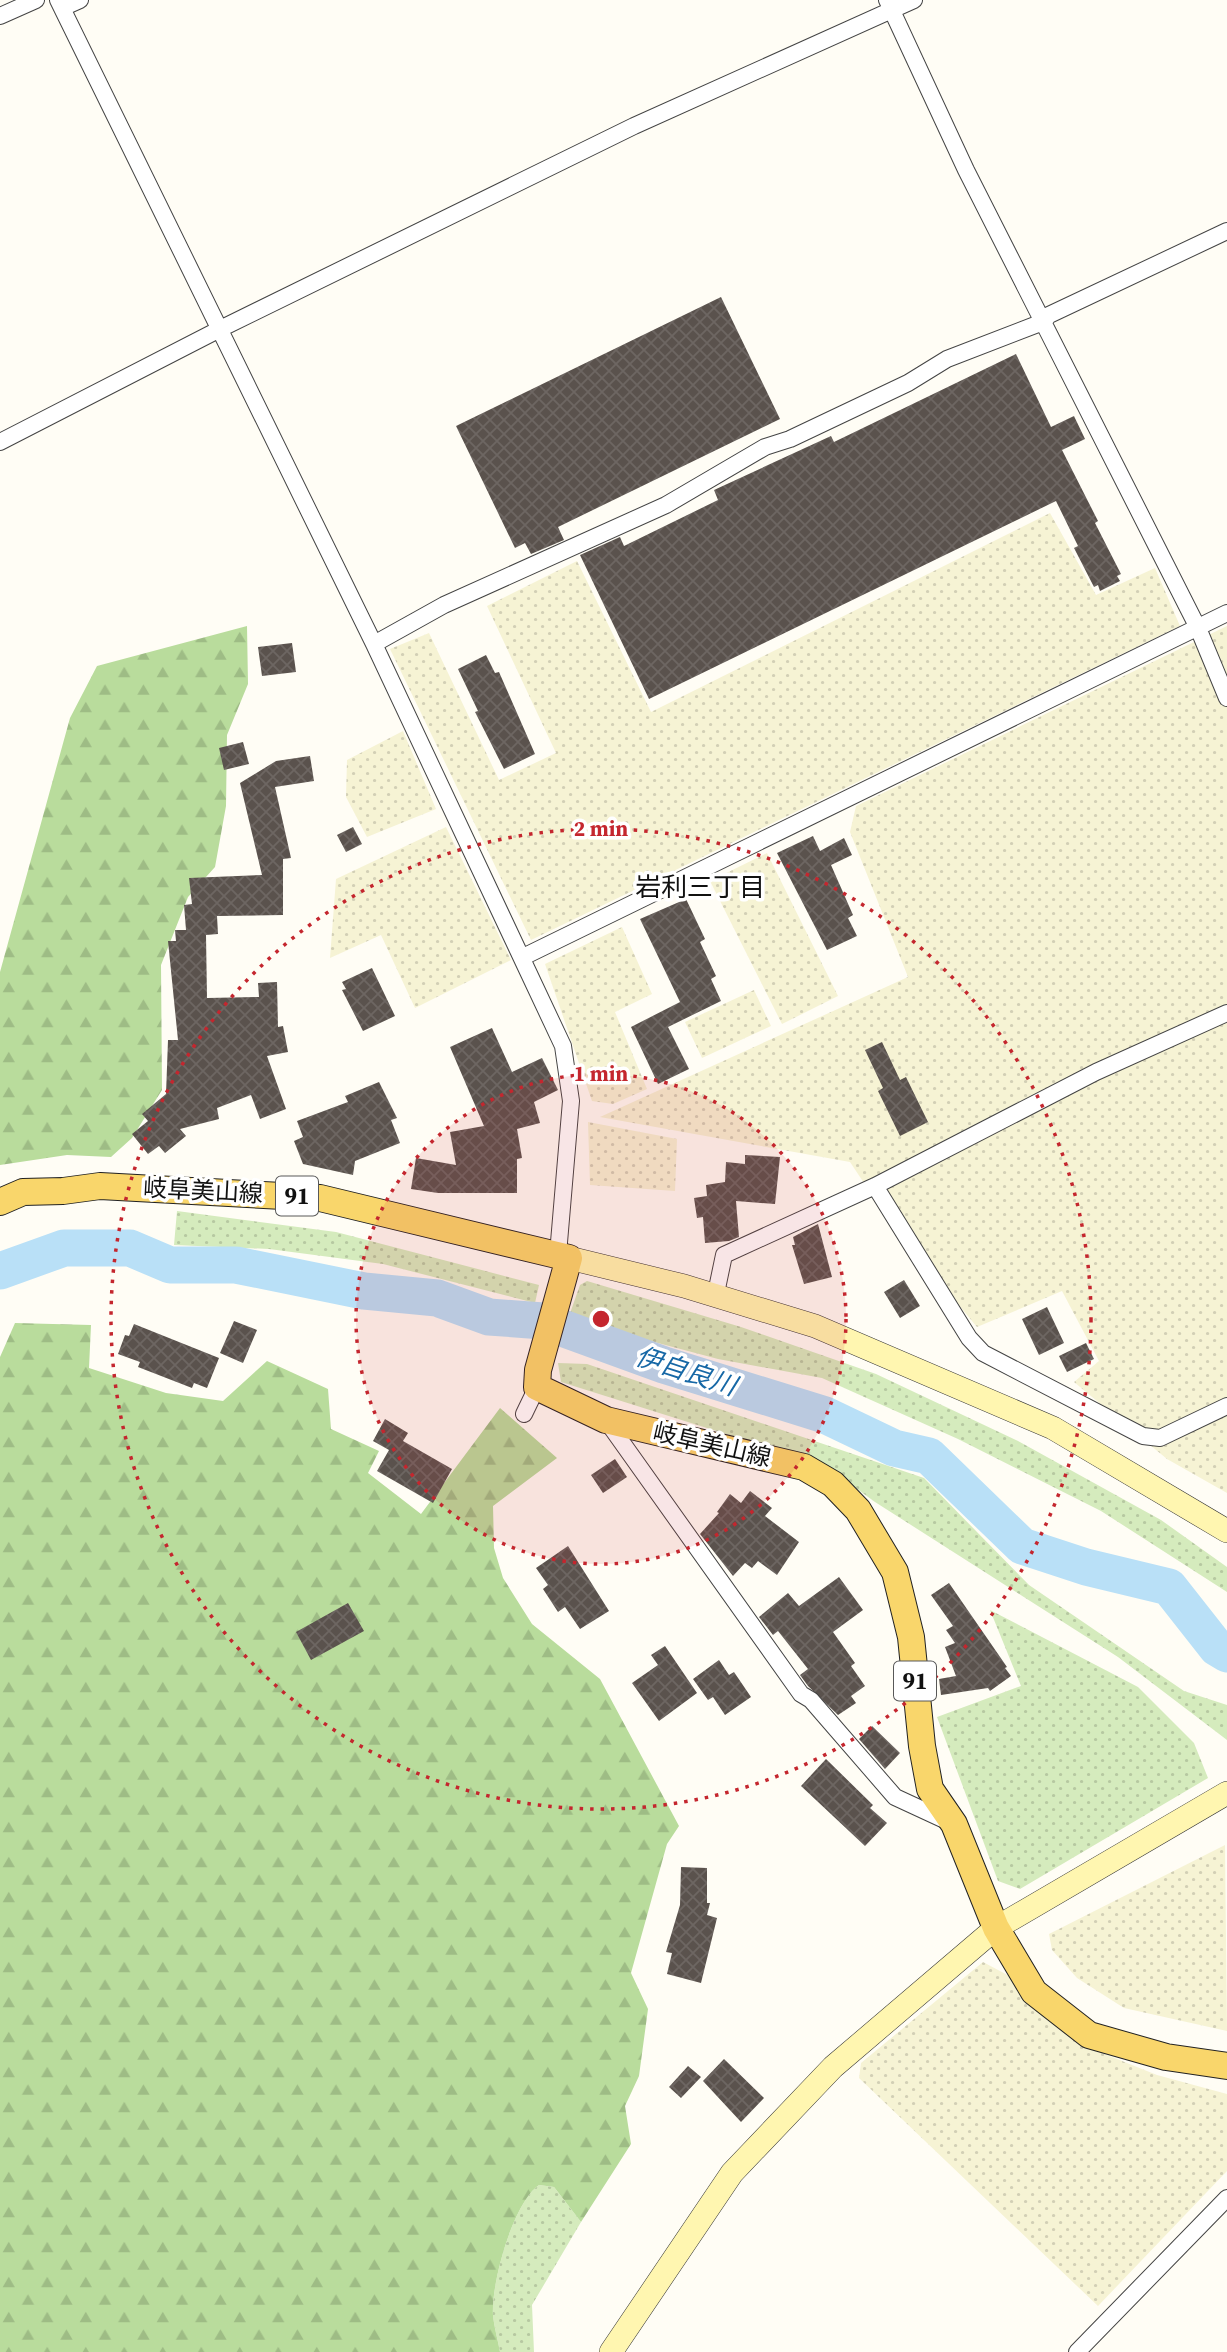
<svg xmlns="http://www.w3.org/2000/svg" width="1227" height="2352" viewBox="0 0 1227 2352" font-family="'Source Serif 4','Noto Sans JP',serif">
  <defs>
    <pattern id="farmland-dots" width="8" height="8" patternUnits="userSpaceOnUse" patternTransform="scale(1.75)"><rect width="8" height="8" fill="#f6f3d4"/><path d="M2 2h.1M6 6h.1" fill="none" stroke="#d2cfb5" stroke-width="1.8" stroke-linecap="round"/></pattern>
    <pattern id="grass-dots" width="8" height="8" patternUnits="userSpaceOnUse" patternTransform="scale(1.75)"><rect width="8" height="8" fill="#d5ebbd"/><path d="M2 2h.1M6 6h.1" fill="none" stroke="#b6c8a1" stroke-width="1.8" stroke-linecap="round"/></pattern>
    <pattern id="forest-firs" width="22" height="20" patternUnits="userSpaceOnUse" patternTransform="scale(1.75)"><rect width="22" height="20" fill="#b9dc9c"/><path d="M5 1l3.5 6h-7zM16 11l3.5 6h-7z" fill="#9ebc85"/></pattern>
    <pattern id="building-cross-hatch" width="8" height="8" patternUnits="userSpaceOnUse" patternTransform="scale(1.75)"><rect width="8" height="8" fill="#5a524d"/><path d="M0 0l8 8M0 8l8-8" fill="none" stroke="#6d6662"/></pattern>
  </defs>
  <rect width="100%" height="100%" fill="#fffdf5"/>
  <!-- farmland -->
  <path fill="url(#farmland-dots)" d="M 1050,513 L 1096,595 L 1155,568 L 1180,626 L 531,940 L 390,649 L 429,633 L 499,780 L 556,753 L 487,606 L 577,561 L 651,712 Z
    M 1227,626 L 1227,1493 L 1167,1459 L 1074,1382 L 1099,1361 L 1062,1291 L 977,1327 L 890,1222 L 850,1162 L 600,1117 L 908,977 L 850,832 L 856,806 Z
    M 403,731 L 436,809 L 367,837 L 346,797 L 347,760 Z
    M 446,827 L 511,960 L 415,1008 L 381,935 L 330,958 L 336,879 Z
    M 767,853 L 838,996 L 782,1024 L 710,881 Z
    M 622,927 L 652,994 L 615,1012 L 647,1089 L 613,1104 L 592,1101 L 545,964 Z
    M 754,990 L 771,1026 L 702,1058 L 685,1022 Z
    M 588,1122 L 677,1139 L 675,1191 L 590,1185 Z
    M 1225,1845 L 1227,2031 L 1124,2008 L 1077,1978 L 1052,1950 L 1049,1934 Z
    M 983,1962 L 1015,1979 L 1077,2043 L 1157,2075 L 1227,2094 L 1227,2171 L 1098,2306 L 859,2078 L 861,2063 Z"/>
  <!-- grass -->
  <path fill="url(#grass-dots)" d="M 177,1211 L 336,1232 L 539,1285 L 535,1303 L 383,1264 L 269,1249 L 174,1245 Z
    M 587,1281 L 741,1327 L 876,1374 L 1018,1441 L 1161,1520 L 1227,1567 L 1227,1592 L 1101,1511 L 958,1439 L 822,1378 L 718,1359 L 568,1319 L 580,1285 Z
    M 558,1363 L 587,1364 L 924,1478 L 1029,1585 L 1184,1691 L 1227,1705 L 1227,1740 L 1118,1657 L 875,1502 L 824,1465 L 561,1382 Z
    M 990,1610 L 1138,1687 L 1194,1743 L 1208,1778 L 1020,1889 L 998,1881 L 937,1717 L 1021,1686 Z
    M 539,2185 L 554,2187 L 581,2222 L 532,2305 L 534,2352 L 500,2352 C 498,2340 494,2327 493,2315 C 491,2283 513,2203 539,2185 Z"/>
  <!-- forest -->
  <path fill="url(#forest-firs)" d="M 247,626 L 248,684 L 227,735 L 226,806 L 215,867 L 188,897 L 161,965 L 162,1090 L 132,1138 L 111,1157 L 67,1155 L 0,1165 L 0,972 L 70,718 L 97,666 Z
    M 15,1323 L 91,1325 L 89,1368 L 166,1393 L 223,1401 L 267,1361 L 328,1389 L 331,1429 L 379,1451 L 368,1473 L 421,1514 L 500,1408 L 557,1458 L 493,1506 L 494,1548 L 503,1578 L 532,1624 L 600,1679 L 679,1826 L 667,1844 L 631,1973 L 648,2009 L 639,2076 L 625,2106 L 631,2144 L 581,2222 L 554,2187 L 539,2185 C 513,2203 491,2283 493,2315 C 494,2327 498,2340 500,2352 L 0,2352 L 0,1357 Z"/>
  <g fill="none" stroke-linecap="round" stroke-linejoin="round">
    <!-- river -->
    <path stroke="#b9e0f7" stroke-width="37" d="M 0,1271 L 64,1248 L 130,1248 L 170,1265 L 236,1265 L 364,1291 L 437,1298 L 489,1317 L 543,1321 L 664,1365 L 825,1415 L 894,1448 L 929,1456 L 1022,1546 L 1086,1567 L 1169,1587 L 1217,1648 L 1227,1654"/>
  </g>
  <!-- building -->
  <path fill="url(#building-cross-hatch)" d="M 721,297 L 780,419 L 558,527 L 564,540 L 531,554 L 525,543 L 515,548 L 456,426 Z
    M 1016,354 L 1051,427 L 1074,416 L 1085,439 L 1062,450 L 1098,521 L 1095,523 L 1121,574 L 1117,576 L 1120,581 L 1100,591 L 1098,585 L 1094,587 L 1074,548 L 1078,546 L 1056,501 L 649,699 L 580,555 L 620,537 L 624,546 L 718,500 L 714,490 L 831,436 L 834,442 Z
    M 292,643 L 296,672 L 262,676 L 258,647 Z
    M 486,655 L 495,673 L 499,672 L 535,754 L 504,769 L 475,712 L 478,711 L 458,669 Z
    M 243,742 L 249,764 L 224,770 L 219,748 Z
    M 310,756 L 314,781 L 275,787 L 291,858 L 283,859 L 283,915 L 217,916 L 218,934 L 206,935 L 207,998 L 259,997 L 258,983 L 277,982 L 278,1027 L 283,1026 L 288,1052 L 267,1056 L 286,1109 L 260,1119 L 251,1095 L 217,1108 L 219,1119 L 180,1129 L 186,1136 L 165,1153 L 159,1146 L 148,1154 L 132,1134 L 148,1121 L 142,1114 L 166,1094 L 168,1040 L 178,1040 L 168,941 L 176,941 L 175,930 L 186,930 L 184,905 L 192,904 L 189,878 L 262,875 L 240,783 L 276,761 Z
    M 353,827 L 362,844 L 346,852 L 337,835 Z
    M 813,836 L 820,851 L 844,838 L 852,855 L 831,865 L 853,915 L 848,918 L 857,936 L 827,950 L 777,853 Z
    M 686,899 L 705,939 L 700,942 L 716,976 L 711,979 L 721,1001 L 668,1027 L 689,1069 L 658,1084 L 631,1027 L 680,1002 L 640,919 Z
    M 372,968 L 395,1016 L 363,1031 L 342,990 L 346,989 L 342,982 Z
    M 492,1028 L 512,1072 L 542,1058 L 558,1090 L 534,1102 L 540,1123 L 517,1129 L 522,1158 L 517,1159 L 517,1193 L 438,1193 L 411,1189 L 416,1158 L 456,1165 L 450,1132 L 484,1126 L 450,1047 Z
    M 882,1042 L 900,1080 L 906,1077 L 928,1122 L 900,1136 L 878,1091 L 883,1088 L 865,1050 Z
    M 379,1082 L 397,1118 L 391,1120 L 400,1143 L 355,1161 L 353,1175 L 303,1164 L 294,1141 L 303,1137 L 297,1121 L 348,1102 L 345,1096 Z
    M 745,1155 L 780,1157 L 775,1204 L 736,1201 L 739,1237 L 729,1241 L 705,1243 L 703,1217 L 697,1218 L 694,1198 L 707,1196 L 706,1185 L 725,1182 L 726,1162 L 745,1164 Z
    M 818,1224 L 832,1277 L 804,1284 L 792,1245 L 795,1245 L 793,1237 Z
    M 904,1280 L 920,1306 L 900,1318 L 884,1292 Z
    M 1047,1307 L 1064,1343 L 1039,1355 L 1022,1319 Z
    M 234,1321 L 257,1330 L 243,1363 L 220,1353 Z
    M 134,1324 L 219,1358 L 207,1388 L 194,1383 L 192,1388 L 138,1367 L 140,1362 L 118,1354 L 125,1335 L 129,1336 Z
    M 1086,1343 L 1094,1359 L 1067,1372 L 1059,1356 Z
    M 385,1419 L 408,1433 L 403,1441 L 452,1469 L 433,1503 L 377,1471 L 389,1450 L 373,1441 Z
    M 615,1459 L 627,1477 L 603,1493 L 591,1475 Z
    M 750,1491 L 772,1508 L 765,1516 L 799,1542 L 777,1575 L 758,1561 L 752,1568 L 745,1563 L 733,1576 L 700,1534 L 719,1513 L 717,1512 L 730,1494 L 741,1503 Z
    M 568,1546 L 609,1611 L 580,1629 L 565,1607 L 558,1612 L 543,1589 L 548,1585 L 536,1568 Z
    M 839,1577 L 863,1610 L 833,1632 L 855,1663 L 851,1666 L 865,1686 L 851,1696 L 856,1703 L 838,1715 L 808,1686 L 800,1675 L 808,1669 L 778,1631 L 773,1635 L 759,1617 L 788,1593 L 799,1606 Z
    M 949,1583 L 1007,1667 L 1005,1668 L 1011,1676 L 990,1691 L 988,1688 L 941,1695 L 939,1679 L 956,1676 L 945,1647 L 955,1643 L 946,1630 L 953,1626 L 931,1595 Z
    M 348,1603 L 364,1631 L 311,1660 L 296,1632 Z
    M 665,1646 L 697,1693 L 659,1721 L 632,1683 L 658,1665 L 651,1655 Z
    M 719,1660 L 729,1675 L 734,1672 L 751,1697 L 725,1715 L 713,1697 L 708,1700 L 693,1679 Z
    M 872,1726 L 900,1753 L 885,1769 L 859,1739 Z
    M 826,1759 L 873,1805 L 870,1808 L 887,1823 L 865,1846 L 801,1786 Z
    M 681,1867 L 707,1868 L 707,1903 L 710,1903 L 707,1915 L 717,1918 L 701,1983 L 667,1974 L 672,1953 L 666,1952 L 680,1905 Z
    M 724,2059 L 764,2098 L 741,2122 L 703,2081 Z
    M 688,2066 L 701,2077 L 681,2098 L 669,2087 Z"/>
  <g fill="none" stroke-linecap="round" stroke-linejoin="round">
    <defs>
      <path id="street" d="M 58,0 L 374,644 L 563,1046 L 571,1101 L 558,1254
        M 887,0 L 966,170 L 1198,628 L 1227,698
        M 62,8 L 80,0
        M 0,16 L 36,0
        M 0,442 L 220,329 L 634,126 L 914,0
        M 374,644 L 444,605 L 666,505 L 765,447 L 790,439 L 908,383 L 947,359 L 1043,322 L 1049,315 L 1227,231
        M 523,957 L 1227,613
        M 875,1186 L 969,1338 L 983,1353 L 1143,1436 L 1160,1438 L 1227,1406
        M 715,1298 L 724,1255 L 875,1186 L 1096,1072 L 1227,1013
        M 524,1414 L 537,1387
        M 606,1420 L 801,1694 L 811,1700 L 895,1797 L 949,1822
        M 1077,2352 L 1227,2198"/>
      <path id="secondary" d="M 569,1258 L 684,1286 L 815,1326 L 1053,1428 L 1227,1531
        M 611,2352 L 732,2173 L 833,2067 L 996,1928 L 1227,1793"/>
      <path id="primary" d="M 0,1202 L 23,1192 L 63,1191 L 100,1186 L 320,1198 L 569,1258 L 538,1370 L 537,1387 L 606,1420 L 804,1467 L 833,1484 L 858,1510 L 895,1572 L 911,1637 L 922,1746 L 930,1789 L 954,1824 L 996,1928 L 1034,1992 L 1089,2035 L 1166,2057 L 1227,2066"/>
    </defs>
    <!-- street casing -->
    <use href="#street" stroke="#444" stroke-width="18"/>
    <!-- secondary casing -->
    <use href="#secondary" stroke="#333" stroke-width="24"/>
    <!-- primary casing -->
    <use href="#primary" stroke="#222" stroke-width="28"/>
    <!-- street -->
    <use href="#street" stroke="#fff" stroke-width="16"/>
    <!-- secondary -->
    <use href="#secondary" stroke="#fff6b0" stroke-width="23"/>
    <!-- primary -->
    <use href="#primary" stroke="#f9d66b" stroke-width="26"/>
  </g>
  <!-- distance rings -->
  <circle cx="601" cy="1319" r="245" fill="#c4262e" fill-opacity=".12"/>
  <g fill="none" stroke="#c4262e" stroke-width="3.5" stroke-dasharray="3.5 7">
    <circle cx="601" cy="1319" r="245"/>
    <circle cx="601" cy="1319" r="490"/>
  </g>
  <g text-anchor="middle" stroke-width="7" stroke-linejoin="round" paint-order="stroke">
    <!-- shield labels -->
    <g fill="#fff" stroke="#585858" stroke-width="2">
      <rect x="276" y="1176.5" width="42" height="39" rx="5"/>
      <rect x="894" y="1661.5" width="42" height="39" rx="5"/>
    </g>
    <g font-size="23" font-weight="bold" fill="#111">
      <text x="297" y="1204">91</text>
      <text x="915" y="1689">91</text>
    </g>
    <!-- street labels -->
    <g font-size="24" fill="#111" stroke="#fff">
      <text transform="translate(203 1191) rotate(3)" y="8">岐阜美山線</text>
      <text transform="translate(712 1445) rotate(13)" y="8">岐阜美山線</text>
    </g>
    <!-- neighbourhood labels -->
    <g font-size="26" fill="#111" stroke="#fff">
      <text x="700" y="896">岩利三丁目</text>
    </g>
    <!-- water labels -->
    <g font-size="26" font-style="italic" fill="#1768a6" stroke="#fff">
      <text transform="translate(686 1371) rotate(18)" y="9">伊自良川</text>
    </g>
  </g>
  <circle cx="601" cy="1319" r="10" fill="#c4262e" stroke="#fff" stroke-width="3.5"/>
  <g font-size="21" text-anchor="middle" font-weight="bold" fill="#c4262e" stroke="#fff" stroke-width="7" stroke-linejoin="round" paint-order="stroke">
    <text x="601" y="836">2 min</text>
    <text x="601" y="1081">1 min</text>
  </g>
</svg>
